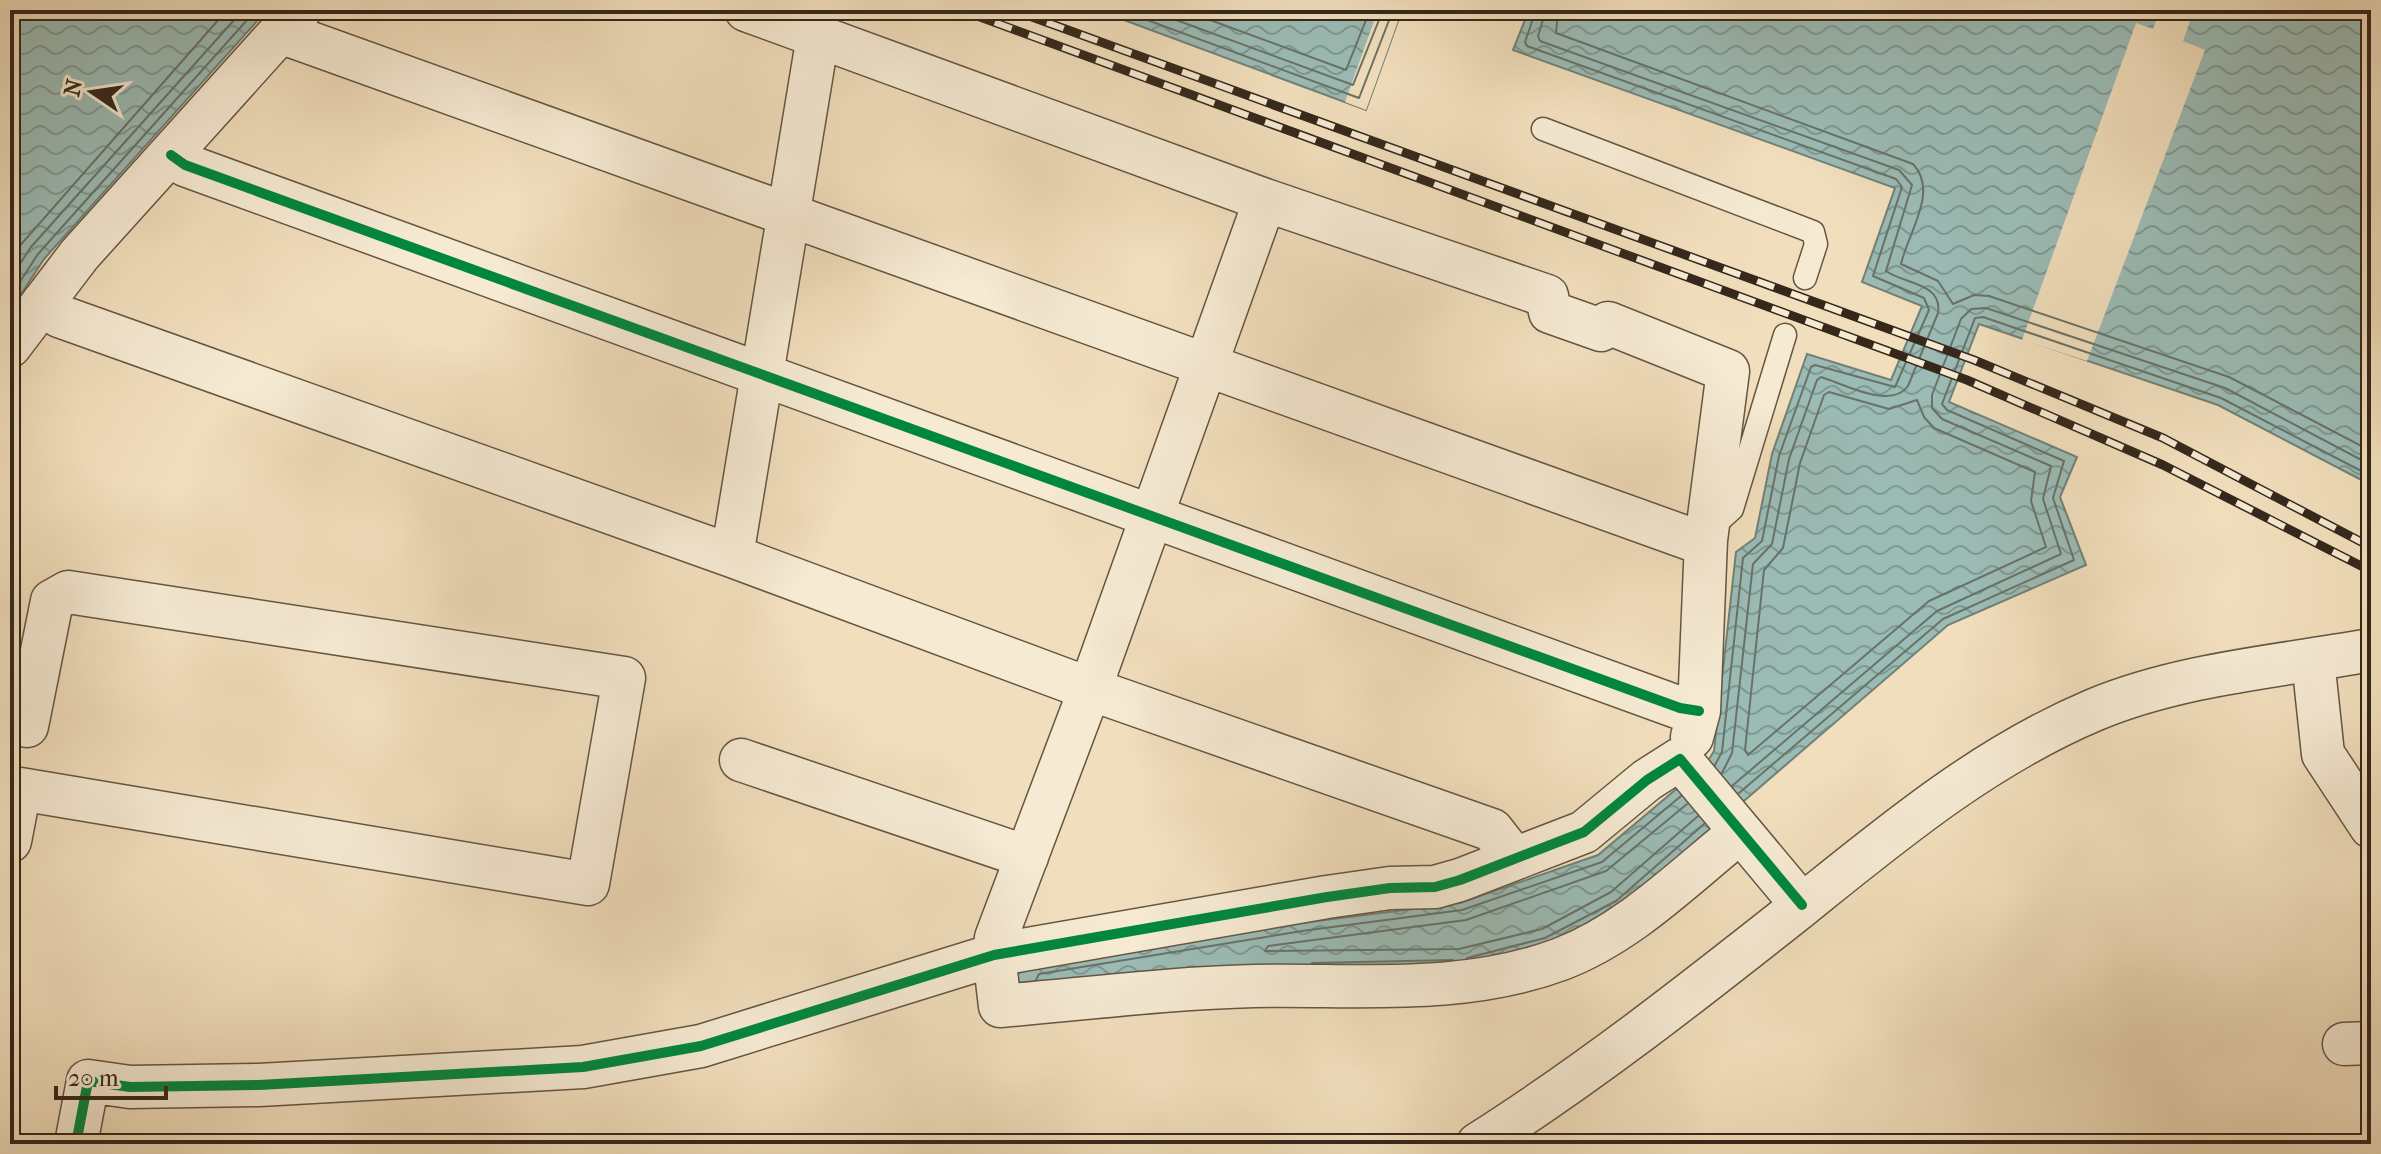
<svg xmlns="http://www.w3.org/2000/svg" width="2381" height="1154" viewBox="0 0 2381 1154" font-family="'IM FELL French Canon',serif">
  <defs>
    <pattern id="water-waves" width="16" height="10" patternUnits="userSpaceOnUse" patternTransform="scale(2)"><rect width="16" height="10" fill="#9bbbb5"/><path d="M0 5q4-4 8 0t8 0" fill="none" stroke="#7f9892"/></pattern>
  </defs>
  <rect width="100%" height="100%" fill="#f1debc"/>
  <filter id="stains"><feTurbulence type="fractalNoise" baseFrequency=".0025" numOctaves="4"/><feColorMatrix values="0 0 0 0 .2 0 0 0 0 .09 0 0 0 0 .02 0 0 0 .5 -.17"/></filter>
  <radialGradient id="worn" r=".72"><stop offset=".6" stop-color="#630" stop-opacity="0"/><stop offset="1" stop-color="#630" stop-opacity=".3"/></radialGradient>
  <!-- water -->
  <path fill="url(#water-waves)" stroke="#728077" stroke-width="2" d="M 10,10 L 267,10 L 44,259 L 10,311 Z
    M 1097,10 L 1402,10 L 1366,110 Z
    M 1529,10 L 2371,10 L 2371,485 L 2218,405 L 1979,324 L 1949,402 L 2077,457 L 2060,497 L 2086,565 L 1948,625 L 1621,907 L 1548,946 L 1462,967 L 1010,993 L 1008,972 L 1301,923 L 1460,903 L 1598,855 L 1706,764 L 1714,751 L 1736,552 L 1755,538 L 1772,454 L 1807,354 L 1891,380 L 1922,306 L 1862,282 L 1895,188 L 1513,50 Z"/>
  <!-- pier -->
  <path fill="#f1debc" d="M 1378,10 L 1402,10 L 1366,110 L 1345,102 Z
    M 2160,10 L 2194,10 L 2183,41 L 2205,50 L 2087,361 L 2022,340 L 2136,23 L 2153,29 Z"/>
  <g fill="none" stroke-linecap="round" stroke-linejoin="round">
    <!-- shore -->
    <path stroke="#687268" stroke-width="2" d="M 1120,10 L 1359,98 L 1393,10
      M 1149,10 L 1353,85 L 1383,10
      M 1183,10 L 1346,70 L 1370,10
      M 1536,10 L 1525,42 L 1527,46 L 1896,179 L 1902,187 L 1873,276 L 1924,298 L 1929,310 L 1895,387 L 1815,365 L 1811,367 L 1779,456 L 1762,541 L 1743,558 L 1722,752 L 1715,765
      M 1546,10 L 1538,36 L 1540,41 L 1899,170 L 1912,185 L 1886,271 C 1904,284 1943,283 1938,313 L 1908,386 C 1891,410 1844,384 1821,377 L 1817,380 L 1789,459 L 1772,544 L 1753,564 L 1732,753 L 1722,773
      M 1558,10 L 1556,33 L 1913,164 C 1939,191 1908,233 1901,264 L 1938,281 L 1953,304 L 1974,295 L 1989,296 L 2229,377 L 2371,451
      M 10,257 L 227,10
      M 10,279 L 31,247 L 243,10
      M 10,297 L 38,254 L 256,10
      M 1829,392 L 1889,409 L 1917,400 L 1924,417 L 1934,428 L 2035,472 L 2031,501 L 2046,547 L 1929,601 L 1748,755 L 1745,750 L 1764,570 L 1783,548 L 1800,463 L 1824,395 Z
      M 1732,786 L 1937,611 L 2061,554 L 2043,499 L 2051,466 L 1942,419 L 1932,408 L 1932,395 L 1961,319 L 1971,309 L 1986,308 L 2225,388 L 2371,465
      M 1739,793 L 1943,619 L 2074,560 L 2053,498 L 2064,461 L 1947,410 L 1942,404 L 1975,318 L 1983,317 L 2221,398 L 2371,476
      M 1687,804 L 1606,871 L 1466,920 L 1268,946 L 1265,951 L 1459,949 L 1542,929 L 1611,892 L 1698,816
      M 1467,958 L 1545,938 L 1616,901 L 1704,824
      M 1312,963 L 1453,960
      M 1036,980 L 1039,974 L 1302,931 L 1462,910 L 1602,862 L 1681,796"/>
    <defs>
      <path id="service" d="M 1543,129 L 1813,232 L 1816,244 L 1805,278
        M 1709,520 L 1722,518 L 1732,509 L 1785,335"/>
      <path id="minor" d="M 746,10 L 1265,200 L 1547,296 L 1550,312 L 1601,330 L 1608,323 L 1728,371 L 1706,540 L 1699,711 L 1692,737
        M 283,29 L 294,37 L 1693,540 L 1706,540
        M 171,155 L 185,165 L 1680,708 L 1699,711
        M 1265,200 L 1090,689 L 996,938 L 994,955 L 1000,1006 C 1084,999 1170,988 1254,986 C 1357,984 1463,996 1561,959 C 1629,933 1683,878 1739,833
        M 43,302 L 59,316 L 732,556 L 1090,689 L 1492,830 L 1514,858
        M 10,346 L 80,254 L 300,10
        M 732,556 L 818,36
        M 2313,660 L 2323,754 L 2371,827
        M 741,760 L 1027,857
        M 10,841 L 20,789 L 588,884 L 624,678 L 68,592 L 52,601 L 27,726
        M 2344,1044 L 2371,1043
        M 76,1144 L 88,1081 L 130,1087 L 259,1085 L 583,1067 L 701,1046 L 994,955 L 1327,897 L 1390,888 L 1435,887 L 1460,880 L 1584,832 L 1647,780 L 1680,759 L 1802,905
        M 1478,1144 C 1590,1073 1694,991 1799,908 C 1892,833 1983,757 2094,710 C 2180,674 2280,666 2371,650"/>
    </defs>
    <!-- service casing -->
    <use href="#service" stroke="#645643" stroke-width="25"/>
    <!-- minor casing -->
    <use href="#minor" stroke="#645643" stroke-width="45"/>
    <!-- service -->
    <use href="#service" stroke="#f6ead3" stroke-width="22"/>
    <!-- minor -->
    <use href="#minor" stroke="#f6ead3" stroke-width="42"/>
    <defs>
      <path id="rail" d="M 961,10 L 1967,380 L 2163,465 L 2371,571
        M 1013,10 L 1974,360 L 2163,438 L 2371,547"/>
    </defs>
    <!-- rail casing -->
    <use href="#rail" stroke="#35281b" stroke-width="9"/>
    <!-- rail -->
    <use href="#rail" stroke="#f6ead3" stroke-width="6" stroke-dasharray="18" stroke-linecap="butt"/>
    <defs>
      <path id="cycleway" d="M 171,155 L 185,165 L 1680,708 L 1699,711
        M 76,1144 L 88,1081 L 130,1087 L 259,1085 L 583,1067 L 701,1046 L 994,955 L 1327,897 L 1390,888 L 1435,887 L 1460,880 L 1584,832 L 1647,780 L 1680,759 L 1802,905"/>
    </defs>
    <!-- cycleway casing -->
    <use href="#cycleway" stroke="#f6ead3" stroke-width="15"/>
    <!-- cycleway -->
    <use href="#cycleway" stroke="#00873e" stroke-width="10"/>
  </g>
  <!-- margin -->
  <rect width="2381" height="1154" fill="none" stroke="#f1debc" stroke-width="40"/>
  <rect x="12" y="12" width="2357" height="1130" fill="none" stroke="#35281b" stroke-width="4"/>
  <rect x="20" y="20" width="2341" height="1114" fill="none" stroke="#35281b" stroke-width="2"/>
  <!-- north arrow -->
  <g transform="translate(92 92) rotate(283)" stroke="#f6ead3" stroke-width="6" paint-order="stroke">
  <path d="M0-6L14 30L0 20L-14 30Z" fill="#35281b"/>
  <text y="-12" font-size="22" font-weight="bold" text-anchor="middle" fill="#35281b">N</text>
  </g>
  <!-- scale -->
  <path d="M56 1086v12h110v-12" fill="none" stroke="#35281b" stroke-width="4"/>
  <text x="68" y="1086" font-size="24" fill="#35281b" stroke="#f6ead3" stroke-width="6" paint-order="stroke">20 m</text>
  <rect width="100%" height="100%" filter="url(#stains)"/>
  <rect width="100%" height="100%" fill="url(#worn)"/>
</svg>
